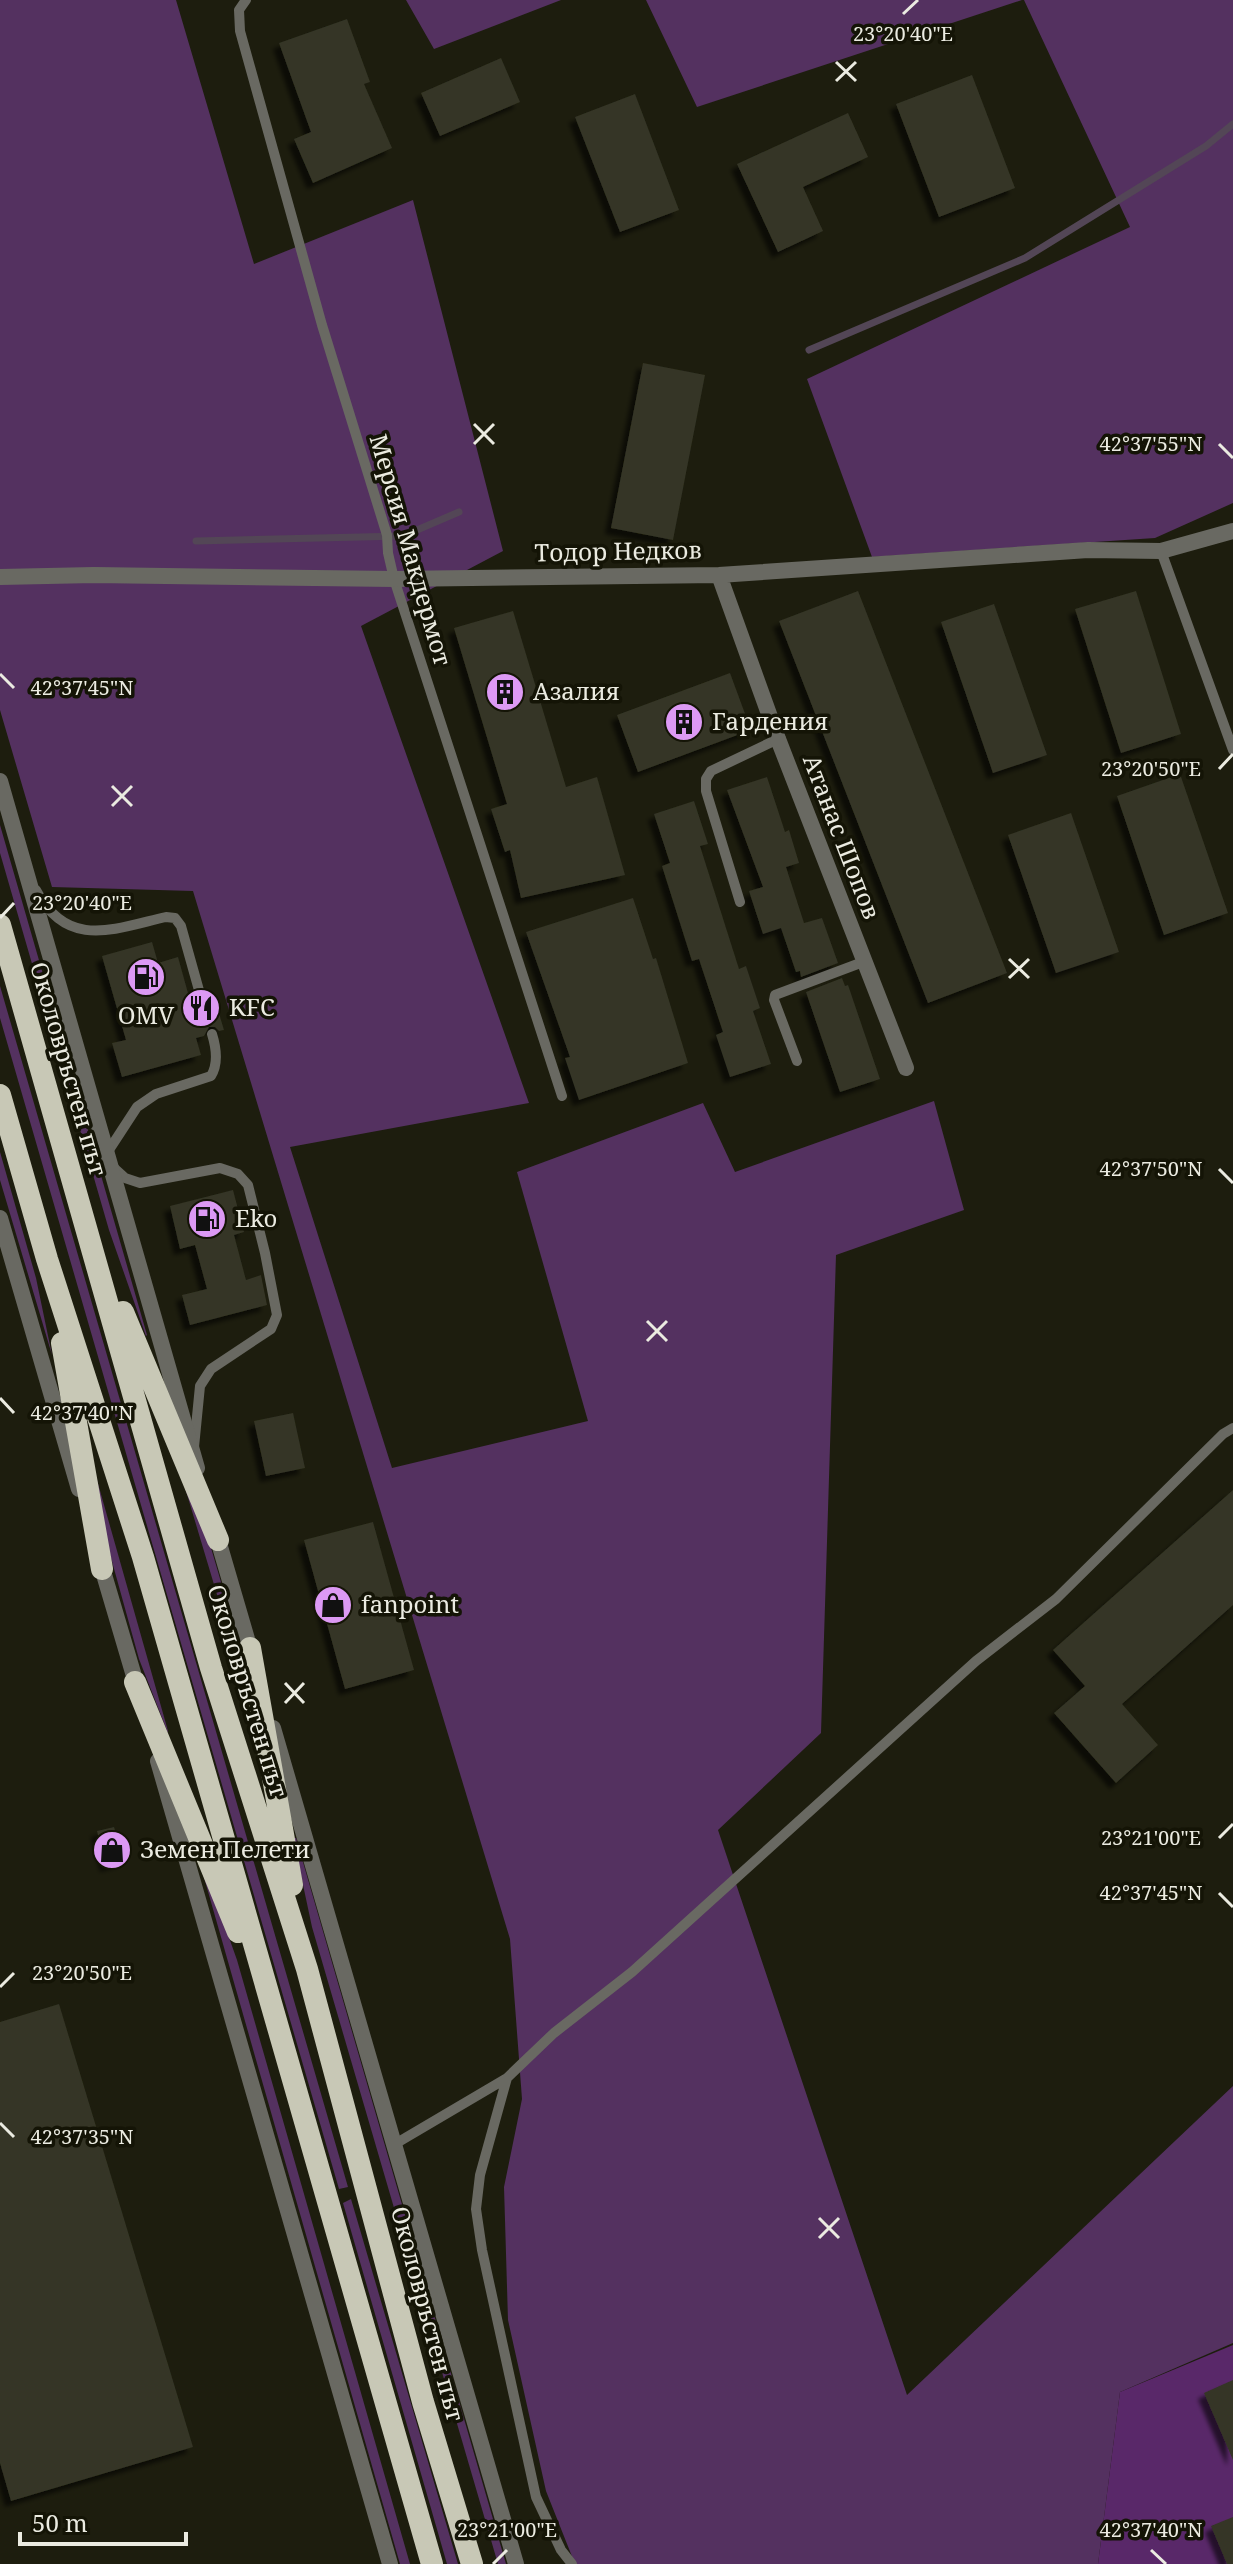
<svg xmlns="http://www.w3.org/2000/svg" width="1233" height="2564" viewBox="0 0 1233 2564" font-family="'Noto Serif',serif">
  <defs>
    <filter id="shadow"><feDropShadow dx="-6" dy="6" stdDeviation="2" flood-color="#0009"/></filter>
  </defs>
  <rect width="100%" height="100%" fill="#1d1d0e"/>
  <!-- green -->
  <path fill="#543160" d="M 0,0 L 176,0 L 254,264 L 413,200 L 503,551 L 361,626 L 529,1103 L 290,1147 L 392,1468 L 588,1421 L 517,1172 L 703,1103 L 735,1172 L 934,1101 L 964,1210 L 836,1255 L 821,1733 L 718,1830 L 907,2395 L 1233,2086 L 1233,2343 L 1120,2392 L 1098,2564 L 575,2564 L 546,2491 L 508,2320 L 504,2187 L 522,2099 L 510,1939 L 193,891 L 52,887 L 0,710 Z
    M 406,0 L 561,0 L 434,49 Z
    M 646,0 L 1022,0 L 697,107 Z
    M 1024,0 L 1233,0 L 1233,503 L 1155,538 L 872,557 L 807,379 L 1130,227 Z
    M 0,825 L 147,1335 L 146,1336 L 109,1230 L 0,853 Z
    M 0,986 L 348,2187 L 339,2189 L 0,1018 Z
    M 0,1152 L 36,1278 L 52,1355 L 0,1180 Z
    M 177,1461 L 209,1541 L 235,1630 L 251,1708 Z
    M 95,1473 L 168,1731 L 168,1733 L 139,1659 L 108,1547 Z
    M 293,1838 L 296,1838 L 506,2564 L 498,2564 L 312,1927 Z
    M 201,1859 L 237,1960 L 410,2564 L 400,2564 L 199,1860 Z
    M 351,2199 L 458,2564 L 447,2564 L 343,2203 Z"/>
  <!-- forest -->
  <path fill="#592869" d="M 1233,2345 L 1233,2564 L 1098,2564 L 1120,2392 Z"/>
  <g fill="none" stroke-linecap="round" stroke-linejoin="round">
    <!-- stream -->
    <path stroke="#534656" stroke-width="7" d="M 809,350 L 1025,258 L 1206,146 L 1233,124
      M 196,541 L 403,536 L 459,512"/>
  </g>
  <!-- building -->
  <path fill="#343525" filter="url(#shadow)" d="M 347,19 L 370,82 L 364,84 L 392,148 L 313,183 L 294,139 L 311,132 L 279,43 Z
    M 501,58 L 520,102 L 440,136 L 421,93 Z
    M 972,75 L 1015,188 L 939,217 L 896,104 Z
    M 635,94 L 679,210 L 620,232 L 575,117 Z
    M 848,113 L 868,157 L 803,187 L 823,231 L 778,252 L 737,164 Z
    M 643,363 L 705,375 L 673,540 L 611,528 Z
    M 858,591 L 1007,973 L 928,1003 L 779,621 Z
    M 1136,591 L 1181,734 L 1121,753 L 1075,609 Z
    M 994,604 L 1047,755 L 993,773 L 941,622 Z
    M 513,611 L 566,787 L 597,777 L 625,875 L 521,898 L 510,850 L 505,852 L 491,809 L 507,804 L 454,628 Z
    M 730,673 L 751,730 L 638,772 L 617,715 Z
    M 1180,774 L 1228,913 L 1164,935 L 1117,796 Z
    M 767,777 L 785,832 L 789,830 L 799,863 L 786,867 L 804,923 L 822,918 L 838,963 L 801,977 L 800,971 L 796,972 L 781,928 L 763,934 L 749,891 L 763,887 L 727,790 Z
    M 694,801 L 708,844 L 700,846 L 739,969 L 746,966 L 760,1008 L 753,1011 L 771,1064 L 730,1077 L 716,1035 L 723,1032 L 699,959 L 692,961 L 662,866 L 670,863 L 654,814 Z
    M 1071,813 L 1119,952 L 1056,973 L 1008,835 Z
    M 633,898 L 653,959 L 656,958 L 688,1063 L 579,1100 L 565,1058 L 570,1057 L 526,932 Z
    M 152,942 L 158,963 L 178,957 L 191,1004 L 205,1008 L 209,1004 L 210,999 L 214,997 L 224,1030 L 219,1031 L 215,1027 L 209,1027 L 204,1036 L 196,1038 L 201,1055 L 122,1077 L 112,1043 L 126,1040 L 102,956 Z
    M 842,978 L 845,986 L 848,985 L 880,1079 L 840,1092 L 806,992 Z
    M 233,1190 L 244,1232 L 234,1235 L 246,1280 L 261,1275 L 267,1305 L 190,1325 L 182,1295 L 207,1289 L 195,1245 L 180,1249 L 170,1206 Z
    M 293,1413 L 305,1468 L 266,1476 L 254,1421 Z
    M 1233,1490 L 1233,1605 L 1122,1704 L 1158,1745 L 1116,1783 L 1054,1713 L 1085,1686 L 1053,1650 Z
    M 373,1522 L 414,1670 L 345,1689 L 304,1540 Z
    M 114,1827 L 124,1861 L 106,1866 L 97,1831 Z
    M 59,2004 L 193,2447 L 11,2501 L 0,2463 L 0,2022 Z
    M 1233,2380 L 1233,2460 L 1204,2393 Z
    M 1233,2517 L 1233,2564 L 1227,2564 L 1211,2526 Z"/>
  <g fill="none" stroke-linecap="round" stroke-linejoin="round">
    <!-- service -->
    <path stroke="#696962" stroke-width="10" d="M 246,0 L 239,10 L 240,31 L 322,325 L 387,535 L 388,553 L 394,579 L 562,1096
      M 1161,551 L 1233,750
      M 36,890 C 67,950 114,929 166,917 L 175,918 L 181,926 L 202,1001
      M 740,902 L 706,791 L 706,779 L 711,771 L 778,739
      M 797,1061 L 774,1000 L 775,995 L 863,962
      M 107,1153 L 137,1107 L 156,1094 L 211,1076 C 219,1063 216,1047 212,1034
      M 114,1168 L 125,1178 L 140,1183 L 220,1168 L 238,1174 L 248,1185 L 265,1253 L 277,1315 L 271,1329 L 211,1369 L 200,1386 L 194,1447
      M 507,2078 L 480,2175 L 476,2209 L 482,2250 L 536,2497 L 561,2550 L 572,2564
      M 395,2144 L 507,2078 L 554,2033 L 632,1972 L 976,1661 L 1056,1599 L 1223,1434 L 1233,1428"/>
    <!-- minor -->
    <path stroke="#696962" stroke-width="16" d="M 719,575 L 778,739 L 906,1068
      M 0,577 L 94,575 L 394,579 L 719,575 L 1088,550 L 1161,551 L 1233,531
      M 0,781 L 197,1468
      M 0,1218 L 79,1489
      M 216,1533 L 252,1656
      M 100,1561 L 139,1693
      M 273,1728 L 516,2564
      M 158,1761 L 390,2564"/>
    <!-- trunk -->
    <path stroke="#c8c8b6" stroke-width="22" d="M 0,925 L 211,1668 L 307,1969 L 423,2402 L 472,2564
      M 0,1095 L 47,1259 L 143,1557 L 432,2564
      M 123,1312 L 218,1540
      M 62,1343 L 102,1569
      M 250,1648 L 292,1885
      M 135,1682 L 238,1932"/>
  </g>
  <!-- ticks -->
  <path fill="none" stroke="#ebebe1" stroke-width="3" d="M 903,14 L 918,0M 836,62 L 856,81M 836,81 L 856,62M 474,424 L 494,444M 474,444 L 494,424M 1219,444 L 1233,458M 0,674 L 14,688M 1219,769 L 1233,754M 112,786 L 132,806M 112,806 L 132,786M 0,918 L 14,903M 1009,959 L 1029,978M 1009,978 L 1029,959M 1219,1169 L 1233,1183M 647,1321 L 667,1341M 647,1341 L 667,1321M 0,1398 L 14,1413M 285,1683 L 304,1703M 285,1703 L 304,1683M 1219,1838 L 1233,1824M 1219,1893 L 1233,1907M 0,1987 L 14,1973M 0,2123 L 14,2137M 819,2218 L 839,2238M 819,2238 L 839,2218M 1151,2550 L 1166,2564M 493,2564 L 507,2550"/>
  <!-- icons -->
  <defs>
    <symbol id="building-disc" viewBox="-11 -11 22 22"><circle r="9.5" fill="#dc99f4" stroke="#141406"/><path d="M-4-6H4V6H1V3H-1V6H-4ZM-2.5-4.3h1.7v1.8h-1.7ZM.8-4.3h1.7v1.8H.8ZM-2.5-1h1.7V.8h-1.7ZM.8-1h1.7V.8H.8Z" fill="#111"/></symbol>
    <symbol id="fuel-disc" viewBox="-11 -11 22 22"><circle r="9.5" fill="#dc99f4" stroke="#141406"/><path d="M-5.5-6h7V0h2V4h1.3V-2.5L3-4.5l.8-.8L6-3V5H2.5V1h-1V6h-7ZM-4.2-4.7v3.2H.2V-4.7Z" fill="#111"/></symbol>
    <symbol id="restaurant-disc" viewBox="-11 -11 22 22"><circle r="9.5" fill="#dc99f4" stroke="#141406"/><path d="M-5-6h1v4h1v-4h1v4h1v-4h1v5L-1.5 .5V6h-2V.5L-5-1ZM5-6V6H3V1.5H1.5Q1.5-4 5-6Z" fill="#111"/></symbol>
    <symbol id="shop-disc" viewBox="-11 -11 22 22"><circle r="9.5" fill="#dc99f4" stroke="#141406"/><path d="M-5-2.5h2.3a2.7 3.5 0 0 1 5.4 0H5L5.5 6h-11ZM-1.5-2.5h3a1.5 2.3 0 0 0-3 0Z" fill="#111"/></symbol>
  </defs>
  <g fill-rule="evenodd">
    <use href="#building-disc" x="483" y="670" width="44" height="44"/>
    <use href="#building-disc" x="662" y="700" width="44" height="44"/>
    <use href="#fuel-disc" x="124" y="955" width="44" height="44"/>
    <use href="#restaurant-disc" x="179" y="986" width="44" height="44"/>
    <use href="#fuel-disc" x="185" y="1197" width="44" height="44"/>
    <use href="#shop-disc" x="311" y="1583" width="44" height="44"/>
    <use href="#shop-disc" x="90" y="1828" width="44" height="44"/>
  </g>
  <g text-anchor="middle" stroke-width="7" stroke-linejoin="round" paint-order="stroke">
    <!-- street labels -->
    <g font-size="24" fill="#ebebe1" stroke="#141406">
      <text transform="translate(410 550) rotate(74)" y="8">Мерсия Макдермот</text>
      <text transform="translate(618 552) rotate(-1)" y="8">Тодор Недков</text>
      <text transform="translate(841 837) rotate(69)" y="8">Атанас Шопов</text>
      <text transform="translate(68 1069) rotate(74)" y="8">Околовръстен път</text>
      <text transform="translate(247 1691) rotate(73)" y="8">Околовръстен път</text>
      <text transform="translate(427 2314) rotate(75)" y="8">Околовръстен път</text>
    </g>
    <!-- poi labels -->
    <g font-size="24" fill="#ebebe1" stroke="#141406" text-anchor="start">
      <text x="533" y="700">Азалия</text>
      <text x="712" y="730">Гардения</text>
      <text x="229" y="1016">KFC</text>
      <text x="146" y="1024" text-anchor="middle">OMV</text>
      <text x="235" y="1227">Eko</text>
      <text x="361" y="1613">fanpoint</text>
      <text x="140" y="1858">Земен Пелети</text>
    </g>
  </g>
  <g font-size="20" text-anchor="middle" fill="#ebebe1" stroke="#141406" stroke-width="7" stroke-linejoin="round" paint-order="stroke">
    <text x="903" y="41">23°20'40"E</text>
    <text x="1151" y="451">42°37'55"N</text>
    <text x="82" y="695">42°37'45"N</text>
    <text x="1151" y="776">23°20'50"E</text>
    <text x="82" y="910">23°20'40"E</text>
    <text x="1151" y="1176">42°37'50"N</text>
    <text x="82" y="1420">42°37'40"N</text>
    <text x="1151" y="1845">23°21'00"E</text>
    <text x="1151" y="1900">42°37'45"N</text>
    <text x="82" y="1980">23°20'50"E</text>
    <text x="82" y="2144">42°37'35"N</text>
    <text x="507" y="2537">23°21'00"E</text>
    <text x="1151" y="2537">42°37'40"N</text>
  </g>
  <!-- scale -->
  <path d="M20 2532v12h166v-12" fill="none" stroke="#ebebe1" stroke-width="4"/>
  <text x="32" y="2532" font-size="24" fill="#ebebe1" stroke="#141406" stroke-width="6" paint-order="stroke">50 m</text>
</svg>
